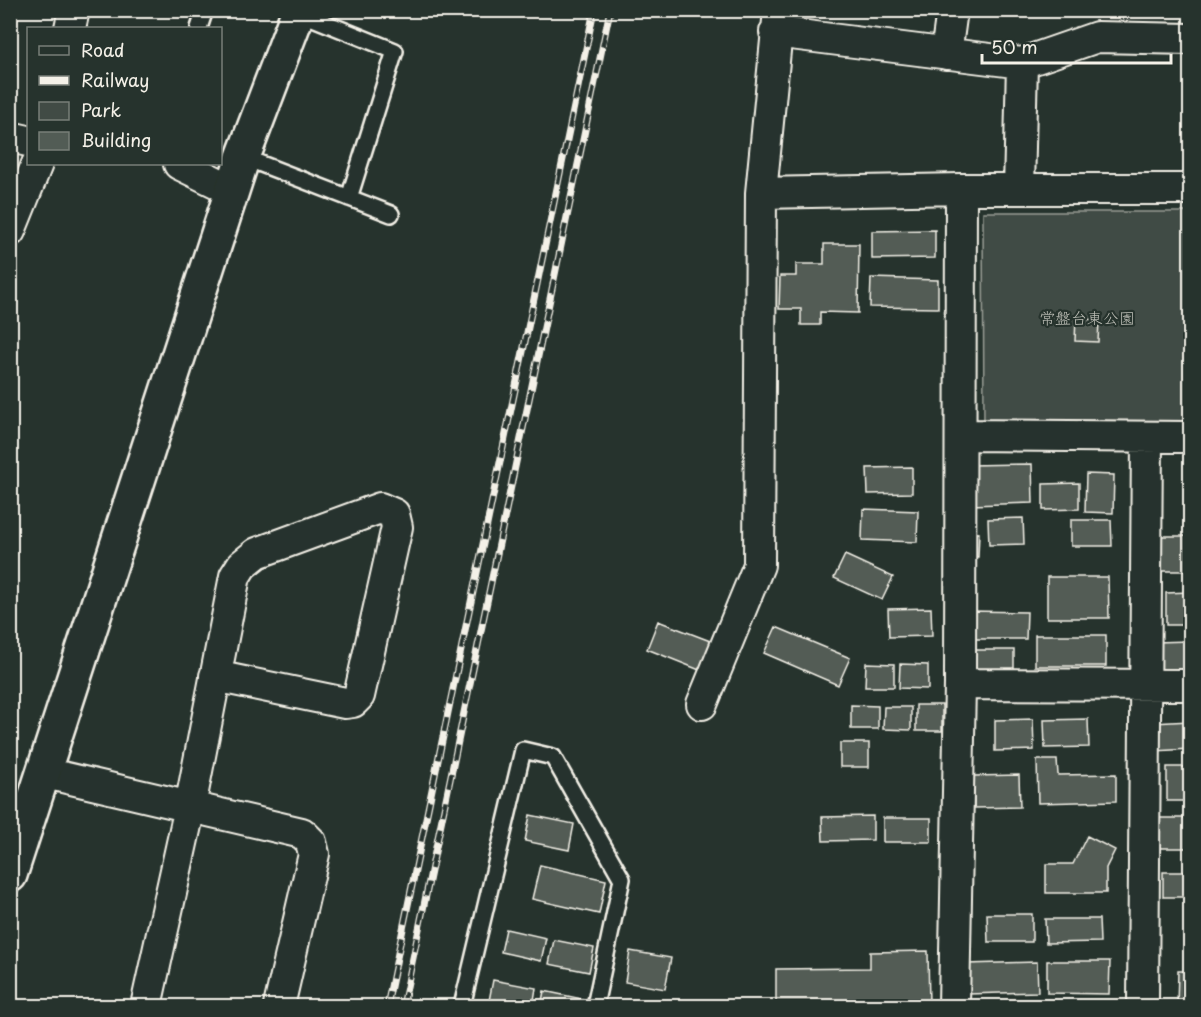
<svg xmlns="http://www.w3.org/2000/svg" width="1201" height="1017" viewBox="0 0 1201 1017" font-family="'Playpen Sans','Klee One',sans-serif">
  <rect width="100%" height="100%" fill="#26332d"/>
  <filter id="ink" filterUnits="userSpaceOnUse"><feTurbulence type="fractalNoise" baseFrequency=".0167" numOctaves="2"/><feDisplacementMap in="SourceGraphic" scale="12" xChannelSelector="R" yChannelSelector="G"/><feConvolveMatrix kernelMatrix="1 2 1 2 8 2 1 2 1" color-interpolation-filters="sRGB"/></filter>
  <g filter="url(#ink)">
    <!-- park -->
    <path fill="#414b45" stroke="#9a9e96" stroke-width="1.5" d="M 983,212 L 1190,212 L 1190,423 L 984,424 Z"/>
    <!-- building -->
    <path fill="#525c55" stroke="#f4f1e8" stroke-width="1.5" d="M 935,230 L 935,258 L 872,259 L 872,231 Z
      M 824,244 L 859,244 L 858,313 L 820,312 L 820,325 L 801,325 L 801,309 L 779,309 L 780,276 L 796,276 L 796,264 L 824,264 Z
      M 871,278 L 938,280 L 938,308 L 870,307 Z
      M 1076,318 L 1099,320 L 1098,342 L 1075,341 Z
      M 1032,464 L 1033,503 L 970,505 L 969,465 Z
      M 912,467 L 912,493 L 868,494 L 867,468 Z
      M 1086,474 L 1114,475 L 1113,513 L 1085,512 Z
      M 1079,483 L 1079,509 L 1043,510 L 1043,484 Z
      M 863,509 L 918,511 L 917,542 L 862,540 Z
      M 1023,518 L 1024,544 L 989,545 L 988,519 Z
      M 1071,520 L 1111,520 L 1112,546 L 1071,546 Z
      M 966,532 L 979,533 L 978,557 L 965,556 Z
      M 1157,536 L 1190,536 L 1190,571 L 1157,571 Z
      M 845,555 L 893,577 L 882,600 L 834,578 Z
      M 1047,577 L 1108,577 L 1109,618 L 1047,618 Z
      M 1190,592 L 1190,625 L 1166,625 L 1166,593 Z
      M 931,608 L 932,636 L 889,637 L 888,609 Z
      M 971,611 L 1027,612 L 1026,639 L 971,639 Z
      M 658,621 L 718,644 L 707,673 L 647,649 Z
      M 776,627 L 850,658 L 838,685 L 764,653 Z
      M 1035,635 L 1106,635 L 1106,666 L 1035,666 Z
      M 1190,641 L 1190,670 L 1156,671 L 1156,642 Z
      M 969,650 L 1014,650 L 1014,674 L 969,674 Z
      M 866,663 L 894,664 L 894,687 L 865,687 Z
      M 900,664 L 928,665 L 928,689 L 899,688 Z
      M 851,705 L 878,706 L 878,729 L 851,729 Z
      M 916,705 L 942,705 L 942,731 L 916,731 Z
      M 884,707 L 911,707 L 911,730 L 883,729 Z
      M 1033,719 L 1034,750 L 995,751 L 995,720 Z
      M 1088,719 L 1089,747 L 1045,748 L 1044,720 Z
      M 1190,721 L 1190,749 L 1154,751 L 1153,723 Z
      M 840,743 L 869,743 L 869,767 L 840,767 Z
      M 1037,760 L 1057,760 L 1058,775 L 1116,774 L 1116,801 L 1038,803 Z
      M 1167,767 L 1190,767 L 1190,801 L 1167,801 Z
      M 1019,775 L 1020,807 L 974,808 L 974,776 Z
      M 530,815 L 574,824 L 569,850 L 525,841 Z
      M 873,816 L 873,840 L 823,841 L 822,817 Z
      M 883,818 L 931,818 L 931,842 L 883,842 Z
      M 1158,818 L 1190,818 L 1190,848 L 1158,848 Z
      M 1087,836 L 1115,850 L 1106,868 L 1106,893 L 1046,893 L 1046,864 L 1073,864 Z
      M 540,865 L 606,880 L 599,914 L 532,899 Z
      M 1163,872 L 1190,872 L 1190,897 L 1163,897 Z
      M 987,914 L 1032,914 L 1032,942 L 988,942 Z
      M 1045,919 L 1099,919 L 1100,942 L 1046,943 Z
      M 506,929 L 546,938 L 541,961 L 501,952 Z
      M 554,940 L 594,948 L 589,972 L 549,964 Z
      M 630,951 L 671,958 L 665,989 L 625,982 Z
      M 928,951 L 929,1006 L 776,1006 L 776,969 L 870,968 L 870,952 Z
      M 1047,961 L 1110,961 L 1109,994 L 1047,993 Z
      M 1037,962 L 1038,992 L 968,994 L 967,964 Z
      M 1178,971 L 1190,971 L 1190,1006 L 1177,1006 Z
      M 493,980 L 536,988 L 533,1006 L 488,1006 Z
      M 544,991 L 582,999 L 580,1006 L 541,1006 Z"/>
    <g fill="none" stroke-linecap="round" stroke-linejoin="round">
      <defs>
        <path id="service" d="M 298,12 L 395,51 L 349,198
          M 199,28 L 205,10
          M 243,157 L 391,214
          M 462,1006 L 523,750 L 553,757 L 622,879 L 595,1006"/>
        <path id="minor" d="M 70,28 L 74,10
          M 775,32 L 1022,63 L 1097,37 L 1190,39
          M 946,54 L 952,10
          M 10,137 L 28,141
          M 179,164 L 232,190
          M 1019,189 L 1022,63
          M 761,193 L 961,189 L 1190,189
          M 10,231 L 37,164
          M 961,435 L 1190,437
          M 960,684 L 1190,685
          M 702,704 L 759,565 L 761,193 L 779,10
          M 45,773 L 302,833 L 311,842 L 314,854 L 279,1006
          M 146,1006 L 190,807 L 235,576 L 242,565 L 257,553 L 380,508 L 394,514 L 397,527 L 359,696 L 353,702 L 345,703 L 215,676
          M 954,1006 L 960,684 L 961,189
          M 1143,1006 L 1147,437"/>
        <path id="tertiary" d="M 10,875 L 243,157 L 299,10"/>
      </defs>
      <!-- service casing -->
      <use href="#service" stroke="#f4f1e8" stroke-width="20"/>
      <!-- minor casing -->
      <use href="#minor" stroke="#f4f1e8" stroke-width="34"/>
      <!-- tertiary casing -->
      <use href="#tertiary" stroke="#f4f1e8" stroke-width="38"/>
      <!-- service -->
      <use href="#service" stroke="#26332d" stroke-width="15"/>
      <!-- minor -->
      <use href="#minor" stroke="#26332d" stroke-width="30"/>
      <!-- tertiary -->
      <use href="#tertiary" stroke="#26332d" stroke-width="33"/>
      <defs>
        <path id="rail" d="M 387,1006 L 594,10
          M 403,1006 L 610,10"/>
      </defs>
      <!-- rail casing -->
      <use href="#rail" stroke="#f4f1e8" stroke-width="7"/>
      <!-- rail -->
      <use href="#rail" stroke="#26332d" stroke-width="4.5" stroke-dasharray="14" stroke-linecap="butt"/>
    </g>
  </g>
  <g text-anchor="middle" stroke-width="4.5" stroke-linejoin="round" paint-order="stroke">
    <!-- park labels -->
    <g font-size="16" fill="#bebfb7" stroke="#26332d">
      <text x="1087" y="324">常盤台東公園</text>
    </g>
  </g>
  <!-- margin -->
  <rect width="1201" height="1017" fill="none" stroke="#26332d" stroke-width="36"/>
  <rect x="18" y="18" width="1165" height="981" fill="none" stroke="#f4f1e8" stroke-width="2" filter="url(#ink)"/>
  <!-- legend -->
  <rect x="27" y="27" width="195" height="138" fill="#26332d" stroke="#787f78" stroke-width="1.5"/>
  <rect x="39" y="46" width="30" height="9" fill="#26332d" stroke="#787f78" stroke-width="1.5"/>
  <text x="81" y="57" font-size="18" fill="#f4f1e8">Road</text>
  <rect x="39" y="76" width="30" height="9" fill="#f4f1e8" stroke="#787f78" stroke-width="1.5"/>
  <text x="81" y="87" font-size="18" fill="#f4f1e8">Railway</text>
  <rect x="39" y="102" width="30" height="18" fill="#414b45" stroke="#787f78" stroke-width="1.5"/>
  <text x="81" y="117" font-size="18" fill="#f4f1e8">Park</text>
  <rect x="39" y="132" width="30" height="18" fill="#525c55" stroke="#787f78" stroke-width="1.5"/>
  <text x="81" y="147" font-size="18" fill="#f4f1e8">Building</text>
  <!-- scale -->
  <path d="M982 54v9h189v-9" fill="none" stroke="#f4f1e8" stroke-width="3"/>
  <text x="991" y="54" font-size="18" fill="#f4f1e8" stroke="#26332d" stroke-width="4.5" paint-order="stroke">50 m</text>
</svg>
